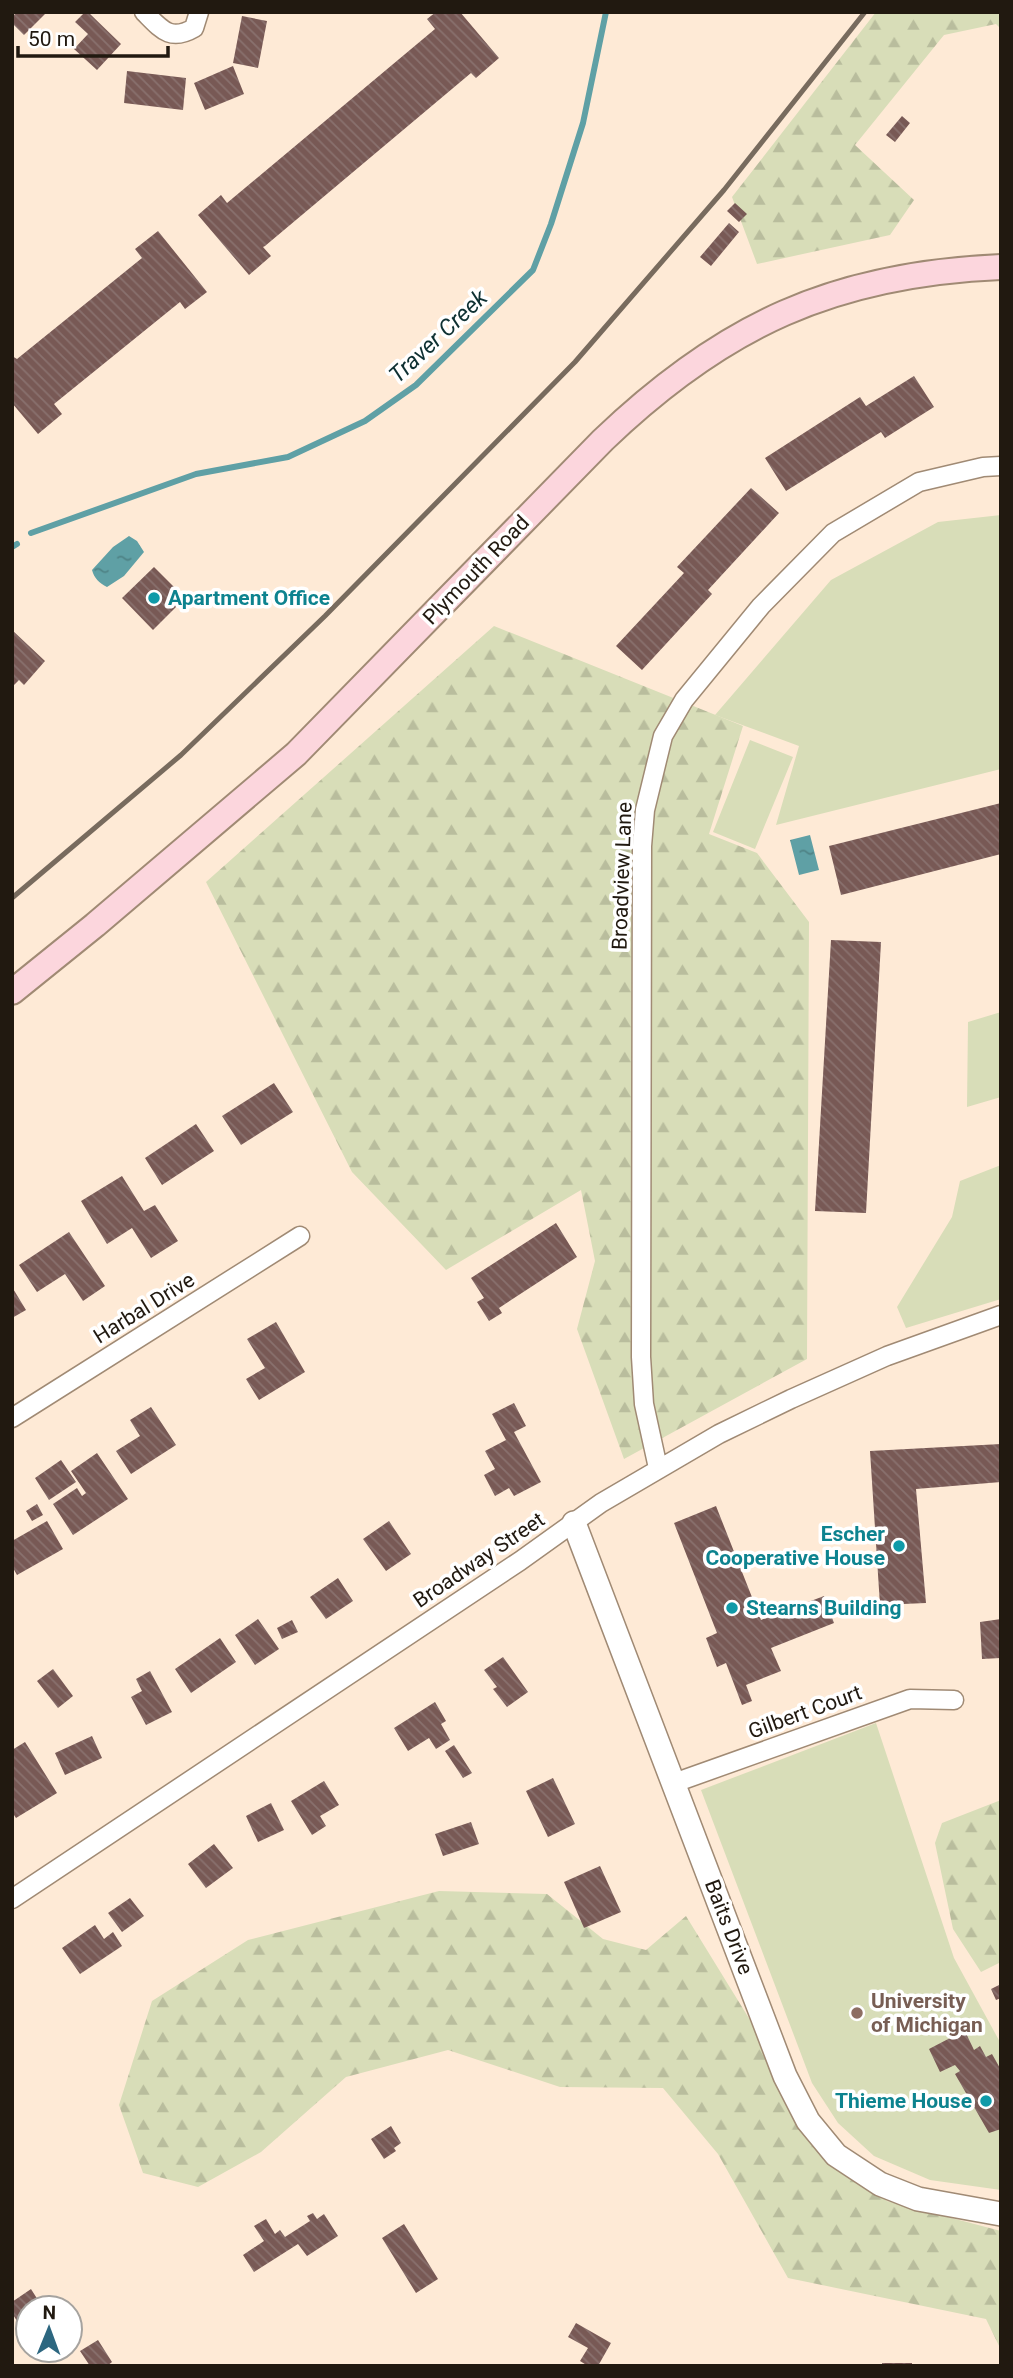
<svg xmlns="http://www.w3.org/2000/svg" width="1013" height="2378" viewBox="0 0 1013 2378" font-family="Roboto,sans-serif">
  <defs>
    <pattern id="forest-firs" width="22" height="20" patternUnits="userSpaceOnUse" patternTransform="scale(1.75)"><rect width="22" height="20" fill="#d8ddb8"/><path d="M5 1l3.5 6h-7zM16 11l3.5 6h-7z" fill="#b9bd9d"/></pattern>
    <pattern id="water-ripples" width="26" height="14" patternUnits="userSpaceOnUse" patternTransform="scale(1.75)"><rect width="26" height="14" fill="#5fa0a5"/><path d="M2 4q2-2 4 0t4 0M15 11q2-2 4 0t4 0" fill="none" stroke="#4e8285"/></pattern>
    <pattern id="building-back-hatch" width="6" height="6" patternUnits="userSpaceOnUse" patternTransform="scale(1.75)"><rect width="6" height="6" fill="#785955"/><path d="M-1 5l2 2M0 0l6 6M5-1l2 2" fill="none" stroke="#89716e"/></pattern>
  </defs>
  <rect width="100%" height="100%" fill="#feead6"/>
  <!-- grass -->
  <path fill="#d8ddb8" d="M 1001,515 L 1001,769 L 776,825 L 799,746 L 715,715 L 831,580 L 938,522 Z
    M 750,740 L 793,757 L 755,849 L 713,832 Z
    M 1001,1012 L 1001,1097 L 967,1107 L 968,1022 Z
    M 1001,1165 L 1001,1299 L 906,1328 L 897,1307 L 952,1217 L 960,1181 Z
    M 876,1723 L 954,1958 L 1001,2044 L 1001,2190 L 930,2180 L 874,2156 L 838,2123 L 812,2083 L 701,1790 Z"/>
  <!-- forest -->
  <path fill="url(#forest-firs)" d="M 876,12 L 1001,12 L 1001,29 L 996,24 L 944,35 L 855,145 L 914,200 L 890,235 L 757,264 L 732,197 Z
    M 494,626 L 743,726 L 709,834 L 757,853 L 809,922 L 807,1359 L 624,1459 L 577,1329 L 595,1261 L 581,1190 L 446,1270 L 352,1172 L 206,882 Z
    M 1001,1800 L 1001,1962 L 981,1972 L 953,1929 L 935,1843 L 942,1823 Z
    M 439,1891 L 547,1894 L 603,1939 L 646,1950 L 686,1916 L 750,2020 L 813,2146 L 887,2201 L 1001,2231 L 1001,2350 L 986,2319 L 788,2278 L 718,2154 L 663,2088 L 560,2087 L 448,2050 L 346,2077 L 261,2152 L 198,2187 L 143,2173 L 119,2105 L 152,2001 L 248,1940 Z"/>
  <!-- water -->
  <path fill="url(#water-ripples)" d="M 129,536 L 137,541 L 144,552 L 124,576 L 107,587 C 99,583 94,578 92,570 L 113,547 Z
    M 810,835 L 819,870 L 799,875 L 790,840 Z"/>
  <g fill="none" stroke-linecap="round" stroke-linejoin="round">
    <!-- stream -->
    <path stroke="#5fa0a5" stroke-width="6" d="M 31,533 L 196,474 L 288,457 L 365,421 L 416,385 L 533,270 L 551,224 L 583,123 L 606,12
      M 12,547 L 17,544"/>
  </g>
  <!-- building -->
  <path fill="url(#building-back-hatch)" d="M 17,12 L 47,12 L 24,35 L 12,23 L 12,17 Z
    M 85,12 L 88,12 L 121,44 L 97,70 L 74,49 L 88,34 L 75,22 Z
    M 436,12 L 460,12 L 499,58 L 476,78 L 471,73 L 265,246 L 263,247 L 271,256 L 249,275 L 198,215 L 221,195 L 227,203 L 435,29 L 427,19 Z
    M 242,16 L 267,21 L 258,68 L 233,63 Z
    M 233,66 L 244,94 L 205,110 L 194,83 Z
    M 127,71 L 186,78 L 183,110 L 124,103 Z
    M 902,116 L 910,123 L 895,142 L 886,135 Z
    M 735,203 L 747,214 L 739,222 L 727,211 Z
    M 729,223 L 739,232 L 711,266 L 700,257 Z
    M 158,231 L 207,292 L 185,309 L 180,302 L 54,404 L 62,414 L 38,434 L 12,403 L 12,356 L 17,359 L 142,258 L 135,249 Z
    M 914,376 L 934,407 L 885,438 L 881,432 L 786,491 L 765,458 L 860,397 L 866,406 Z
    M 751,488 L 779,513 L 708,590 L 712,594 L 642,670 L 616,646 L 684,573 L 677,567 Z
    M 154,567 L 185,598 L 153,630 L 122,598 Z
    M 12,630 L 45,661 L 24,685 L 19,680 L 12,687 Z
    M 1001,803 L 1001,854 L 841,895 L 829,846 Z
    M 831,940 L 881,942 L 866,1213 L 815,1211 Z
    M 274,1083 L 293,1112 L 241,1145 L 222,1116 Z
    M 196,1124 L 214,1151 L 162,1185 L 145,1158 Z
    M 122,1176 L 144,1211 L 155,1205 L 178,1241 L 151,1258 L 132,1228 L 107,1244 L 81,1201 Z
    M 556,1223 L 577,1257 L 499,1308 L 502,1313 L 489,1321 L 477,1302 L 484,1298 L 471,1278 Z
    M 69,1232 L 105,1286 L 83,1301 L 65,1274 L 37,1292 L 19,1265 Z
    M 12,1287 L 26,1310 L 12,1318 Z
    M 276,1322 L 305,1372 L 259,1400 L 246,1379 L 265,1368 L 247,1339 Z
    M 514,1403 L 526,1426 L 514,1432 L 541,1482 L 514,1496 L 509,1488 L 495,1496 L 484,1475 L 495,1469 L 485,1451 L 506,1440 L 492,1414 Z
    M 151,1407 L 176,1445 L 131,1474 L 116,1451 L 140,1436 L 130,1420 Z
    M 1001,1444 L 1001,1482 L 916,1489 L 926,1603 L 880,1605 L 870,1451 Z
    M 97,1453 L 128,1499 L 73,1535 L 53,1504 L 77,1488 L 82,1496 L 86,1493 L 71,1471 Z
    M 61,1460 L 76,1482 L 49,1500 L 35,1478 Z
    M 37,1504 L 43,1515 L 32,1521 L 26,1511 Z
    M 716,1506 L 761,1620 L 824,1596 L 834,1623 L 771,1648 L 781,1671 L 746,1685 L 752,1701 L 742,1705 L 726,1663 L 717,1667 L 706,1638 L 717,1633 L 674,1523 Z
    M 47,1521 L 63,1549 L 17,1575 L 12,1566 L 12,1541 Z
    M 389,1521 L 411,1554 L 386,1571 L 363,1539 Z
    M 338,1578 L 353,1601 L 326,1619 L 310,1597 Z
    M 258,1619 L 279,1649 L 255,1665 L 235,1635 Z
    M 1001,1619 L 1001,1658 L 982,1659 L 980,1622 Z
    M 292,1620 L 298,1632 L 282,1639 L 277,1628 Z
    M 220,1638 L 236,1662 L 191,1693 L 175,1669 Z
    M 503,1657 L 528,1692 L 507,1707 L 493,1689 L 497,1687 L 484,1670 Z
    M 53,1669 L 73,1696 L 58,1708 L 37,1681 Z
    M 150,1671 L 172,1712 L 146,1725 L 131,1697 L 142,1691 L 136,1679 Z
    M 435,1702 L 446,1721 L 441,1724 L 450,1740 L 436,1749 L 429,1738 L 408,1751 L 394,1728 Z
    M 92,1736 L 102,1758 L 65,1775 L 55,1753 Z
    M 25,1742 L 57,1793 L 16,1818 L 12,1812 L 12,1750 Z
    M 454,1745 L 472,1773 L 463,1778 L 445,1751 Z
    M 553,1778 L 575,1824 L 548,1837 L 526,1791 Z
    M 324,1781 L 339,1805 L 320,1816 L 326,1826 L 312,1835 L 291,1801 Z
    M 271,1803 L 284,1830 L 258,1842 L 246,1816 Z
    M 471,1822 L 479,1844 L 443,1856 L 435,1834 Z
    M 214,1844 L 233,1868 L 206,1888 L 188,1864 Z
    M 600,1866 L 621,1912 L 584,1928 L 564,1882 Z
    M 130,1898 L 144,1916 L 122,1932 L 108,1913 Z
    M 95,1925 L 104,1939 L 113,1932 L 122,1946 L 80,1974 L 62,1948 Z
    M 1001,1984 L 1001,1998 L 996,2000 L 991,1989 Z
    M 963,2027 L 974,2050 L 980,2046 L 986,2057 L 992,2054 L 1001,2070 L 1001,2129 L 989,2133 L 955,2074 L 960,2071 L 955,2065 L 940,2072 L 929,2049 L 952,2037 L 951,2033 Z
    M 391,2126 L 401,2143 L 394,2148 L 396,2151 L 384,2159 L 371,2139 Z
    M 313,2213 L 317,2219 L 324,2214 L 338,2236 L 307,2256 L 298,2244 L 254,2272 L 243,2255 L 264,2241 L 254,2226 L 266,2219 L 275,2234 L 280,2230 L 285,2237 L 310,2221 L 307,2216 Z
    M 404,2224 L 438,2279 L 416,2293 L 382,2238 Z
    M 31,2289 L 43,2308 L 28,2308 L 28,2329 L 21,2318 L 17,2321 L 12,2313 L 12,2302 Z
    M 576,2323 L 611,2343 L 598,2366 L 588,2366 L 580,2361 L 588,2348 L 568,2337 Z
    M 98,2340 L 112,2362 L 107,2366 L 90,2366 L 80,2351 Z
    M 882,2363 L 912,2363 L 912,2366 L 882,2366 Z"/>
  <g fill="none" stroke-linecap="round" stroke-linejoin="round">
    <defs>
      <path id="minor" d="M 144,12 C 161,29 170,42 194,28 L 199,12
        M 12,1418 L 300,1236
        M 658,1468 L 644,1404 L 641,1357 L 642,846 L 645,810 L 663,736 L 684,700 L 761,606 L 833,533 L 919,482 L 983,467 L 1001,466
        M 674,1783 L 910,1699 L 954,1700
        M 12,1899 L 520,1561 L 601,1503 L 719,1434 L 791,1399 L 887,1356 L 1001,1315"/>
      <path id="tertiary" d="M 574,1523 L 785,2076 L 808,2121 L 836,2155 L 880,2184 L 918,2199 L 1001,2214"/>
      <path id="secondary" d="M 12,992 L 95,925 L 296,754 L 603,440 C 723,325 834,274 1001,267"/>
    </defs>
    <!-- minor casing -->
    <use href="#minor" stroke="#a08a74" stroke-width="21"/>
    <!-- tertiary casing -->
    <use href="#tertiary" stroke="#a08a74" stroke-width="26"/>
    <!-- secondary casing -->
    <use href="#secondary" stroke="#a08a74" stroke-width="28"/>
    <!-- minor -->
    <use href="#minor" stroke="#fff" stroke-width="18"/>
    <!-- tertiary -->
    <use href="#tertiary" stroke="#fff" stroke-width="23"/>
    <!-- secondary -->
    <use href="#secondary" stroke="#fcd6dd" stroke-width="24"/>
    <!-- rail -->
    <path stroke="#786b5e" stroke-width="5" d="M 12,898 L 181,755 L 325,616 L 575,362 L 724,190 L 865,12"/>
  </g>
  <!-- markers -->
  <g fill="#0f9aa8" stroke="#fff" stroke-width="2.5">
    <circle cx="154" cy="598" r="7"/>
    <circle cx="899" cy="1546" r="7"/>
    <circle cx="732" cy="1608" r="7"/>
    <circle cx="986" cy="2101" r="7"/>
  </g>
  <circle fill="#8d6e63" stroke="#fff" stroke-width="2.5" cx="857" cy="2013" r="7"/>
  <g text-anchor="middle" stroke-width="7" stroke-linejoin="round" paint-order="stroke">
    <!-- street labels -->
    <g font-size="21" fill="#211910" stroke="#fff">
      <text transform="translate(476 570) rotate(-46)" y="7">Plymouth Road</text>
      <text transform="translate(622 876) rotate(-88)" y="7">Broadview Lane</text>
      <text transform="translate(144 1308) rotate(-32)" y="7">Harbal Drive</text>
      <text transform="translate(479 1560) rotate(-34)" y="7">Broadway Street</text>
      <text transform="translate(805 1712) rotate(-20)" y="7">Gilbert Court</text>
      <text transform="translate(729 1927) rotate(69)" y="7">Baits Drive</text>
    </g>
    <!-- culture labels -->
    <g font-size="21" font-weight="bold" fill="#0d838f" stroke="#fff" text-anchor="start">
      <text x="168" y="605">Apartment Office</text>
      <text x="885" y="1541" text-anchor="end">Escher<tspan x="885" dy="24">Cooperative House</tspan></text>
      <text x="746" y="1615">Stearns Building</text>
      <text x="972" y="2108" text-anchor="end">Thieme House</text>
    </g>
    <!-- education labels -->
    <g font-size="21" font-weight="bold" fill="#785e54" stroke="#fff" text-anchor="start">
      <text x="871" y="2008">University<tspan x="871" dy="24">of Michigan</tspan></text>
    </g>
    <!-- water labels -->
    <g font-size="23" font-style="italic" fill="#0e3032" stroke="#fff">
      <text transform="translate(438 336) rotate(-43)" y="8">Traver Creek</text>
    </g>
  </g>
  <!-- border -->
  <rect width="1013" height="2378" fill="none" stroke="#211910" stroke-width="28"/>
  <!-- north arrow -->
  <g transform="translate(49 2329) rotate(1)"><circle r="33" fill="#ffffff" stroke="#a6a39f" stroke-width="2"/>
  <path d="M0-5L12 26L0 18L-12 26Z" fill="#2d6780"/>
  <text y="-10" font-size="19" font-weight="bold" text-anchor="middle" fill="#211910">N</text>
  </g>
  <!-- scale -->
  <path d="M18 46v10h150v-10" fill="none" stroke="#211910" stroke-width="3.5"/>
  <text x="28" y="46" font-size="21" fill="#211910" stroke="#ffffff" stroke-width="5" paint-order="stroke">50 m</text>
</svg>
